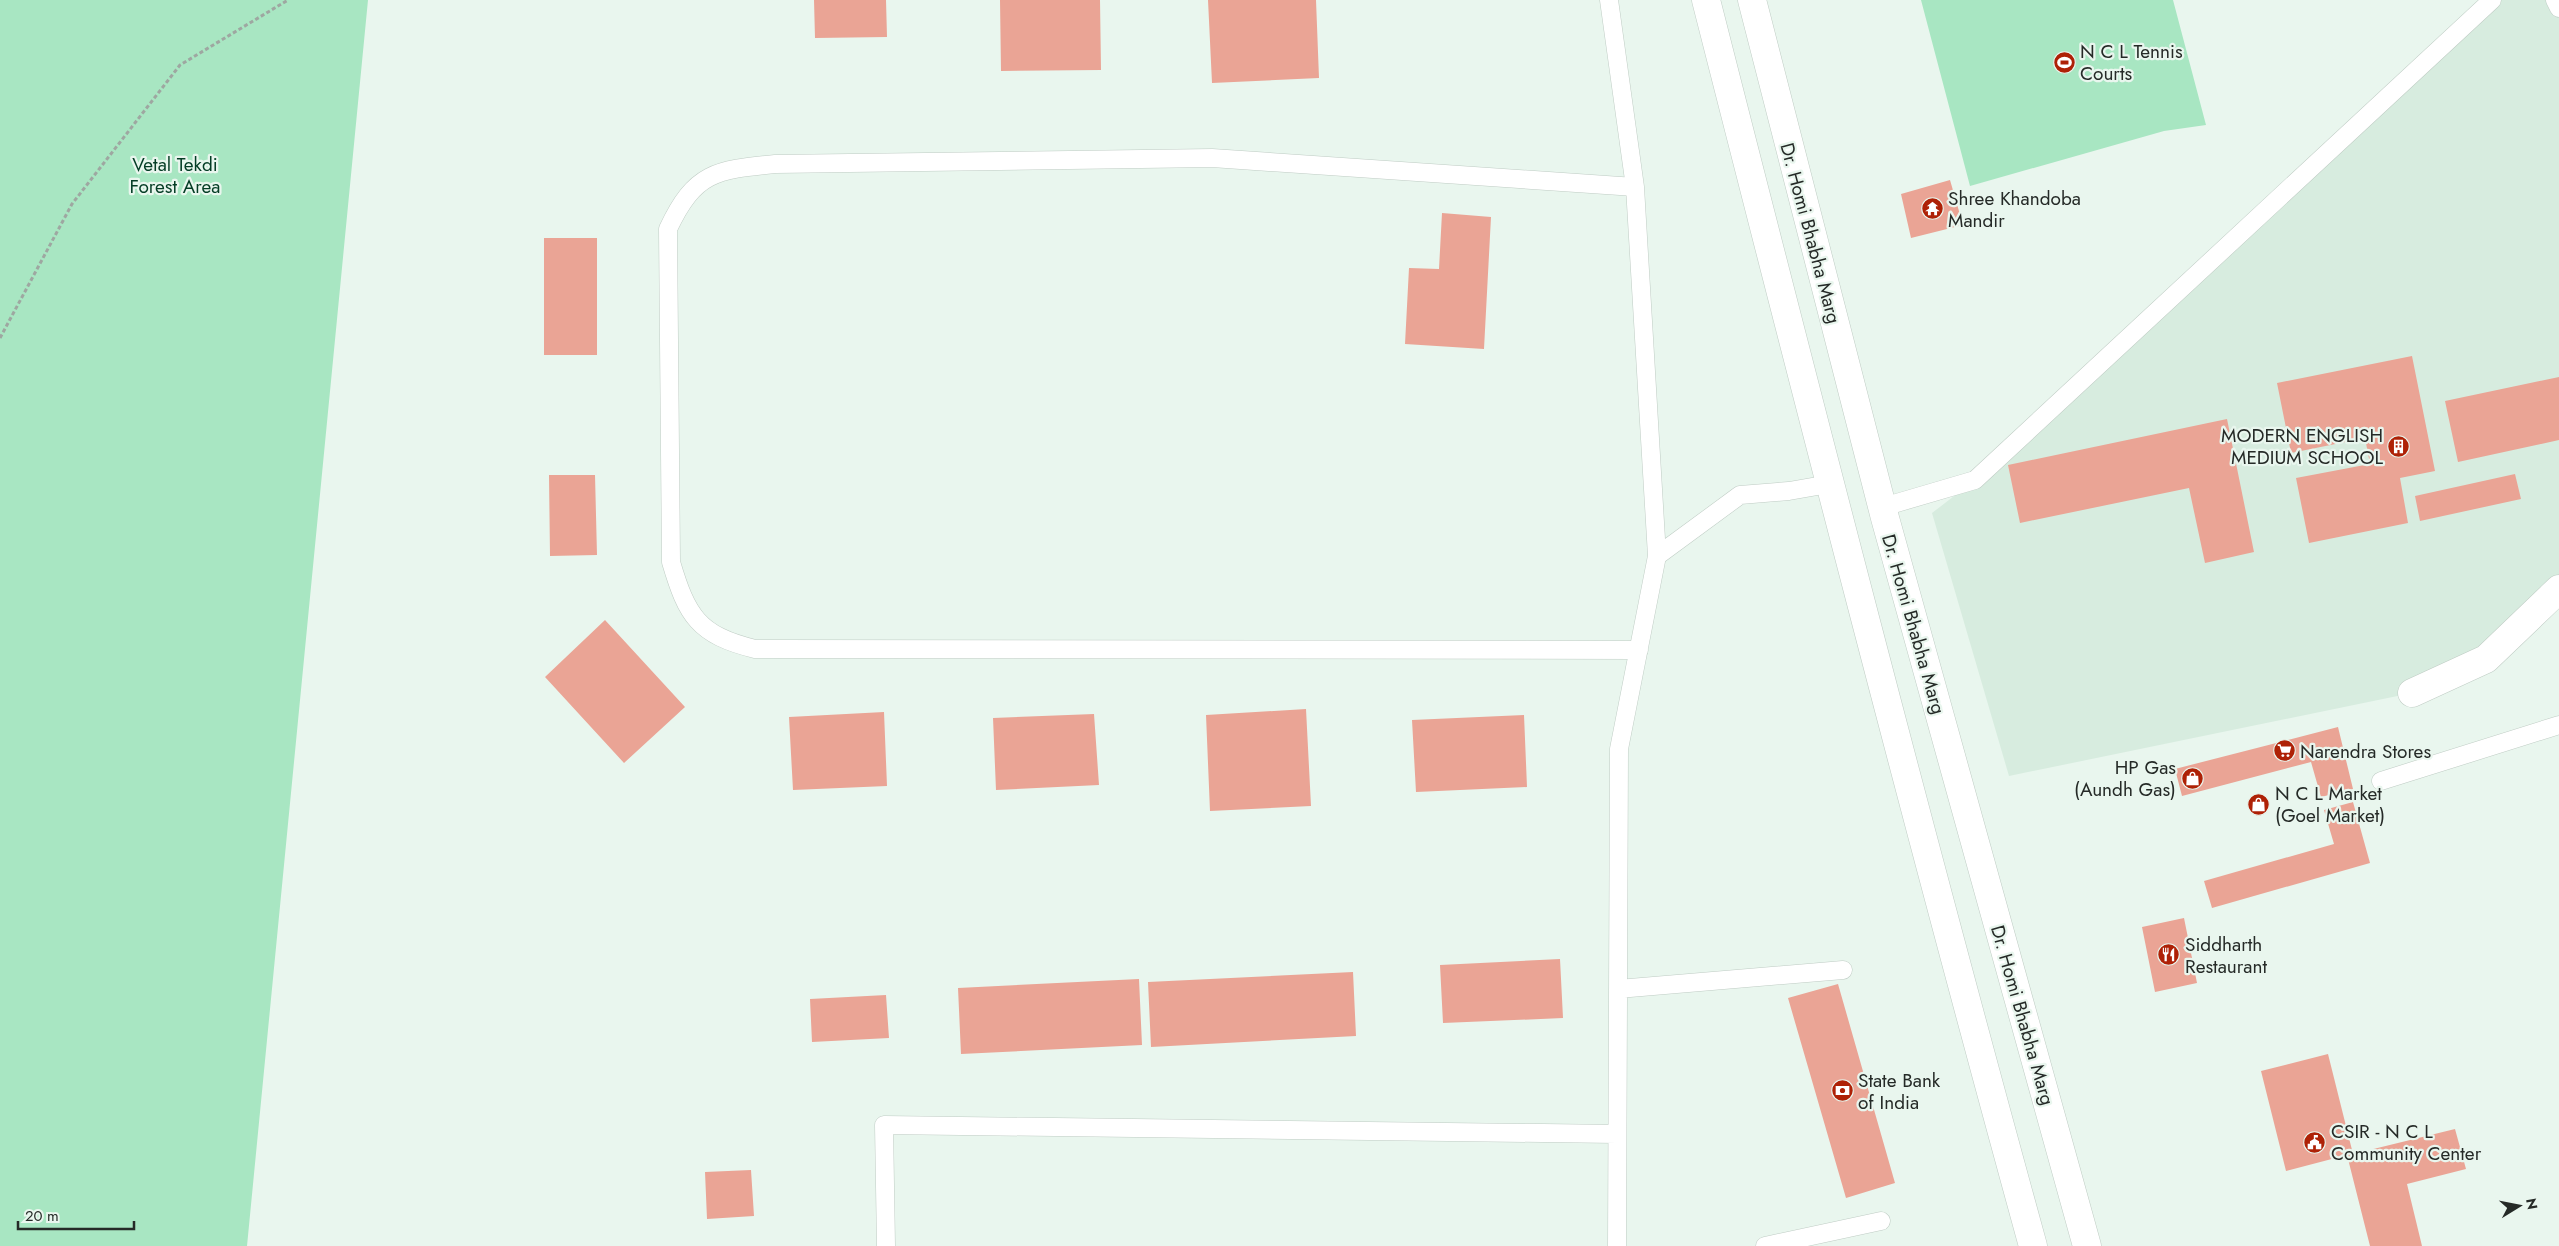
<svg xmlns="http://www.w3.org/2000/svg" width="2559" height="1246" viewBox="0 0 2559 1246" font-family="Jost,sans-serif">
  <rect width="100%" height="100%" fill="#e9f6ee"/>
  <!-- built -->
  <path fill="#d7ecdf" d="M 2492,0 L 2554,0 L 2559,12 L 2559,589 L 2486,659 L 2412,693 L 2009,776 L 1932,513 L 1975,480 Z"/>
  <!-- green -->
  <path fill="#a8e6c2" d="M 0,0 L 368,0 L 247,1246 L 0,1246 Z
    M 1921,0 L 2173,0 L 2206,125 L 2164,131 L 1970,186 Z"/>
  <!-- building -->
  <path fill="#eaa495" d="M 814,0 L 886,0 L 887,37 L 815,38 Z
    M 1000,0 L 1100,0 L 1101,70 L 1001,71 Z
    M 1208,0 L 1316,0 L 1319,78 L 1212,83 Z
    M 1950,180 L 1963,225 L 1911,238 L 1901,194 Z
    M 1442,213 L 1491,217 L 1484,349 L 1405,344 L 1409,268 L 1439,269 Z
    M 544,238 L 597,238 L 597,355 L 544,355 Z
    M 2412,356 L 2435,471 L 2400,478 L 2408,523 L 2309,543 L 2296,478 L 2370,464 L 2365,438 L 2291,453 L 2277,383 Z
    M 2559,377 L 2559,440 L 2458,462 L 2445,401 Z
    M 2227,419 L 2254,552 L 2205,563 L 2189,488 L 2020,523 L 2008,465 Z
    M 2515,474 L 2521,499 L 2420,521 L 2415,496 Z
    M 549,475 L 595,475 L 597,555 L 550,556 Z
    M 605,620 L 685,707 L 624,763 L 545,677 Z
    M 1306,709 L 1311,806 L 1210,811 L 1206,715 Z
    M 884,712 L 887,786 L 793,790 L 789,717 Z
    M 1094,714 L 1099,785 L 996,790 L 993,718 Z
    M 1524,715 L 1527,787 L 1416,792 L 1412,720 Z
    M 2338,727 L 2353,789 L 2321,797 L 2311,762 L 2182,796 L 2175,769 Z
    M 2353,802 L 2370,863 L 2212,908 L 2204,881 L 2334,844 L 2324,810 Z
    M 2184,918 L 2197,983 L 2155,992 L 2142,927 Z
    M 1560,959 L 1563,1018 L 1443,1023 L 1440,965 Z
    M 1353,972 L 1356,1036 L 1151,1047 L 1148,982 Z
    M 1139,979 L 1142,1045 L 961,1054 L 958,988 Z
    M 1838,984 L 1895,1183 L 1846,1198 L 1788,998 Z
    M 886,995 L 889,1038 L 812,1042 L 810,999 Z
    M 2328,1054 L 2353,1154 L 2455,1129 L 2466,1169 L 2407,1184 L 2422,1246 L 2370,1246 L 2347,1155 L 2286,1171 L 2261,1071 Z
    M 751,1170 L 754,1216 L 707,1219 L 705,1172 Z"/>
  <g fill="none" stroke-linecap="round" stroke-linejoin="round">
    <defs>
      <path id="lane" d="M 1609,0 L 1635,187
        M 2555,0 L 2559,8
        M 1883,507 L 1975,480 L 2492,0
        M 1639,650 L 755,649 C 698,635 687,616 671,562 L 668,229 C 695,172 715,170 775,164 L 1212,158 L 1635,187 L 1657,556
        M 2381,781 L 2559,725
        M 1618,989 L 1843,970
        M 886,1246 L 884,1125 L 1617,1134
        M 1617,1246 L 1619,749 L 1657,556 L 1740,495 L 1789,491 L 1829,484
        M 1765,1246 L 1881,1221"/>
      <path id="street" d="M 2412,693 L 2486,659 L 2559,589"/>
      <path id="secondary" d="M 1706,0 C 1812,416 1919,832 2033,1246
        M 1752,0 L 1885,518 L 2087,1246"/>
    </defs>
    <!-- lane casing -->
    <use href="#lane" stroke="#bfccc4" stroke-width="19"/>
    <!-- street casing -->
    <use href="#street" stroke="#bfccc4" stroke-width="29"/>
    <!-- secondary casing -->
    <use href="#secondary" stroke="#bfccc4" stroke-width="29"/>
    <!-- path -->
    <path stroke="#9ea7a1" stroke-width="3" stroke-dasharray="4 2.5" stroke-linecap="butt" d="M 0,338 L 72,204 L 180,65 L 288,0"/>
    <!-- lane -->
    <use href="#lane" stroke="#fff" stroke-width="18"/>
    <!-- street -->
    <use href="#street" stroke="#fff" stroke-width="28"/>
    <!-- secondary -->
    <use href="#secondary" stroke="#fff" stroke-width="28"/>
  </g>
  <!-- icons -->
  <defs>
    <symbol id="stadium-disc" viewBox="-11 -11 22 22"><circle r="9.5" fill="#ae2106" stroke="#e9f6ee"/><path d="M0-5a6.5 5 0 1 0 0 10a6.5 5 0 1 0 0-10ZM-3.5-1.8h7v3.6h-7Z" fill="#fff"/></symbol>
    <symbol id="temple-disc" viewBox="-11 -11 22 22"><circle r="9.5" fill="#ae2106" stroke="#e9f6ee"/><path d="M0-6L5-2H3V0L6.5 2.5H4V6H1.5V3h-3V6H-4V2.5H-6.5L-3 0V-2H-5Z" fill="#fff"/></symbol>
    <symbol id="building-disc" viewBox="-11 -11 22 22"><circle r="9.5" fill="#ae2106" stroke="#e9f6ee"/><path d="M-4-6H4V6H1V3H-1V6H-4ZM-2.5-4.3h1.7v1.8h-1.7ZM.8-4.3h1.7v1.8H.8ZM-2.5-1h1.7V.8h-1.7ZM.8-1h1.7V.8H.8Z" fill="#fff"/></symbol>
    <symbol id="supermarket-disc" viewBox="-11 -11 22 22"><circle r="9.5" fill="#ae2106" stroke="#e9f6ee"/><path d="M-6-5.5h2.5l.6 2H6L4.5 2H-2.5L-4.4-4H-6ZM-1.5 3.2a1.3 1.3 0 1 0 .1 0ZM3 3.2a1.3 1.3 0 1 0 .1 0Z" fill="#fff"/></symbol>
    <symbol id="shop-disc" viewBox="-11 -11 22 22"><circle r="9.5" fill="#ae2106" stroke="#e9f6ee"/><path d="M-5-2.5h2.3a2.7 3.5 0 0 1 5.4 0H5L5.5 6h-11ZM-1.5-2.5h3a1.5 2.3 0 0 0-3 0Z" fill="#fff"/></symbol>
    <symbol id="restaurant-disc" viewBox="-11 -11 22 22"><circle r="9.5" fill="#ae2106" stroke="#e9f6ee"/><path d="M-5-6h1v4h1v-4h1v4h1v-4h1v5L-1.5 .5V6h-2V.5L-5-1ZM5-6V6H3V1.5H1.5Q1.5-4 5-6Z" fill="#fff"/></symbol>
    <symbol id="bank-disc" viewBox="-11 -11 22 22"><circle r="9.5" fill="#ae2106" stroke="#e9f6ee"/><path d="M-6-4H6V4H-6ZM0-2.3a2.3 2.3 0 1 0 0 4.6a2.3 2.3 0 1 0 0-4.6Z" fill="#fff"/></symbol>
    <symbol id="civic-disc" viewBox="-11 -11 22 22"><circle r="9.5" fill="#ae2106" stroke="#e9f6ee"/><path d="M-.6-6.5H3V-4.5H.6V-3L4-1V1h2V6H-6V1h2V-1L-.6-3ZM-1.2 2.5V6h2.4V2.5Z" fill="#fff"/></symbol>
  </defs>
  <g fill-rule="evenodd">
    <use href="#stadium-disc" x="2052" y="50" width="25" height="25"/>
    <use href="#temple-disc" x="1920" y="196" width="25" height="25"/>
    <use href="#building-disc" x="2386" y="434" width="25" height="25"/>
    <use href="#supermarket-disc" x="2272" y="738" width="25" height="25"/>
    <use href="#shop-disc" x="2180" y="766" width="25" height="25"/>
    <use href="#shop-disc" x="2246" y="792" width="25" height="25"/>
    <use href="#restaurant-disc" x="2156" y="942" width="25" height="25"/>
    <use href="#bank-disc" x="1830" y="1078" width="25" height="25"/>
    <use href="#civic-disc" x="2302" y="1130" width="25" height="25"/>
  </g>
  <g text-anchor="middle" stroke-width="4.5" stroke-linejoin="round" paint-order="stroke">
    <!-- poi labels -->
    <g font-size="19" fill="#252a27" stroke="#e9f6ee" text-anchor="start">
      <text x="2080" y="58">N C L Tennis<tspan x="2080" dy="22">Courts</tspan></text>
      <text x="1948" y="205">Shree Khandoba<tspan x="1948" dy="22">Mandir</tspan></text>
      <text x="2383" y="442" text-anchor="end">MODERN ENGLISH<tspan x="2383" dy="22">MEDIUM SCHOOL</tspan></text>
      <text x="2300" y="758">Narendra Stores</text>
      <text x="2176" y="774" text-anchor="end">HP Gas<tspan x="2176" dy="22">(Aundh Gas)</tspan></text>
      <text x="2275" y="800">N C L Market<tspan x="2275" dy="22">(Goel Market)</tspan></text>
      <text x="2185" y="951">Siddharth<tspan x="2185" dy="22">Restaurant</tspan></text>
      <text x="1858" y="1087">State Bank<tspan x="1858" dy="22">of India</tspan></text>
      <text x="2331" y="1138">CSIR - N C L<tspan x="2331" dy="22">Community Center</tspan></text>
    </g>
    <!-- park labels -->
    <g font-size="19" fill="#043d25" stroke="#e9f6ee">
      <text x="175" y="171">Vetal Tekdi<tspan x="175" dy="22">Forest Area</tspan></text>
    </g>
    <!-- street labels -->
    <g font-size="19" fill="#252a27" stroke="#e9f6ee">
      <text transform="translate(1811 233) rotate(75)" y="7">Dr. Homi Bhabha Marg</text>
      <text transform="translate(1914 624) rotate(74)" y="7">Dr. Homi Bhabha Marg</text>
      <text transform="translate(2023 1015) rotate(74)" y="7">Dr. Homi Bhabha Marg</text>
    </g>
  </g>
  <!-- north arrow -->
  <g transform="translate(2519 1206) rotate(80)" stroke="#e9f6ee" stroke-width="4" paint-order="stroke">
  <path d="M0-4L9 19L0 12L-9 19Z" fill="#252a27"/>
  <text y="-8" font-size="14" font-weight="bold" text-anchor="middle" fill="#252a27">N</text>
  </g>
  <!-- scale -->
  <path d="M18 1221v8h116v-8" fill="none" stroke="#252a27" stroke-width="2.5"/>
  <text x="25" y="1221" font-size="15" fill="#252a27" stroke="#e9f6ee" stroke-width="4" paint-order="stroke">20 m</text>
</svg>
